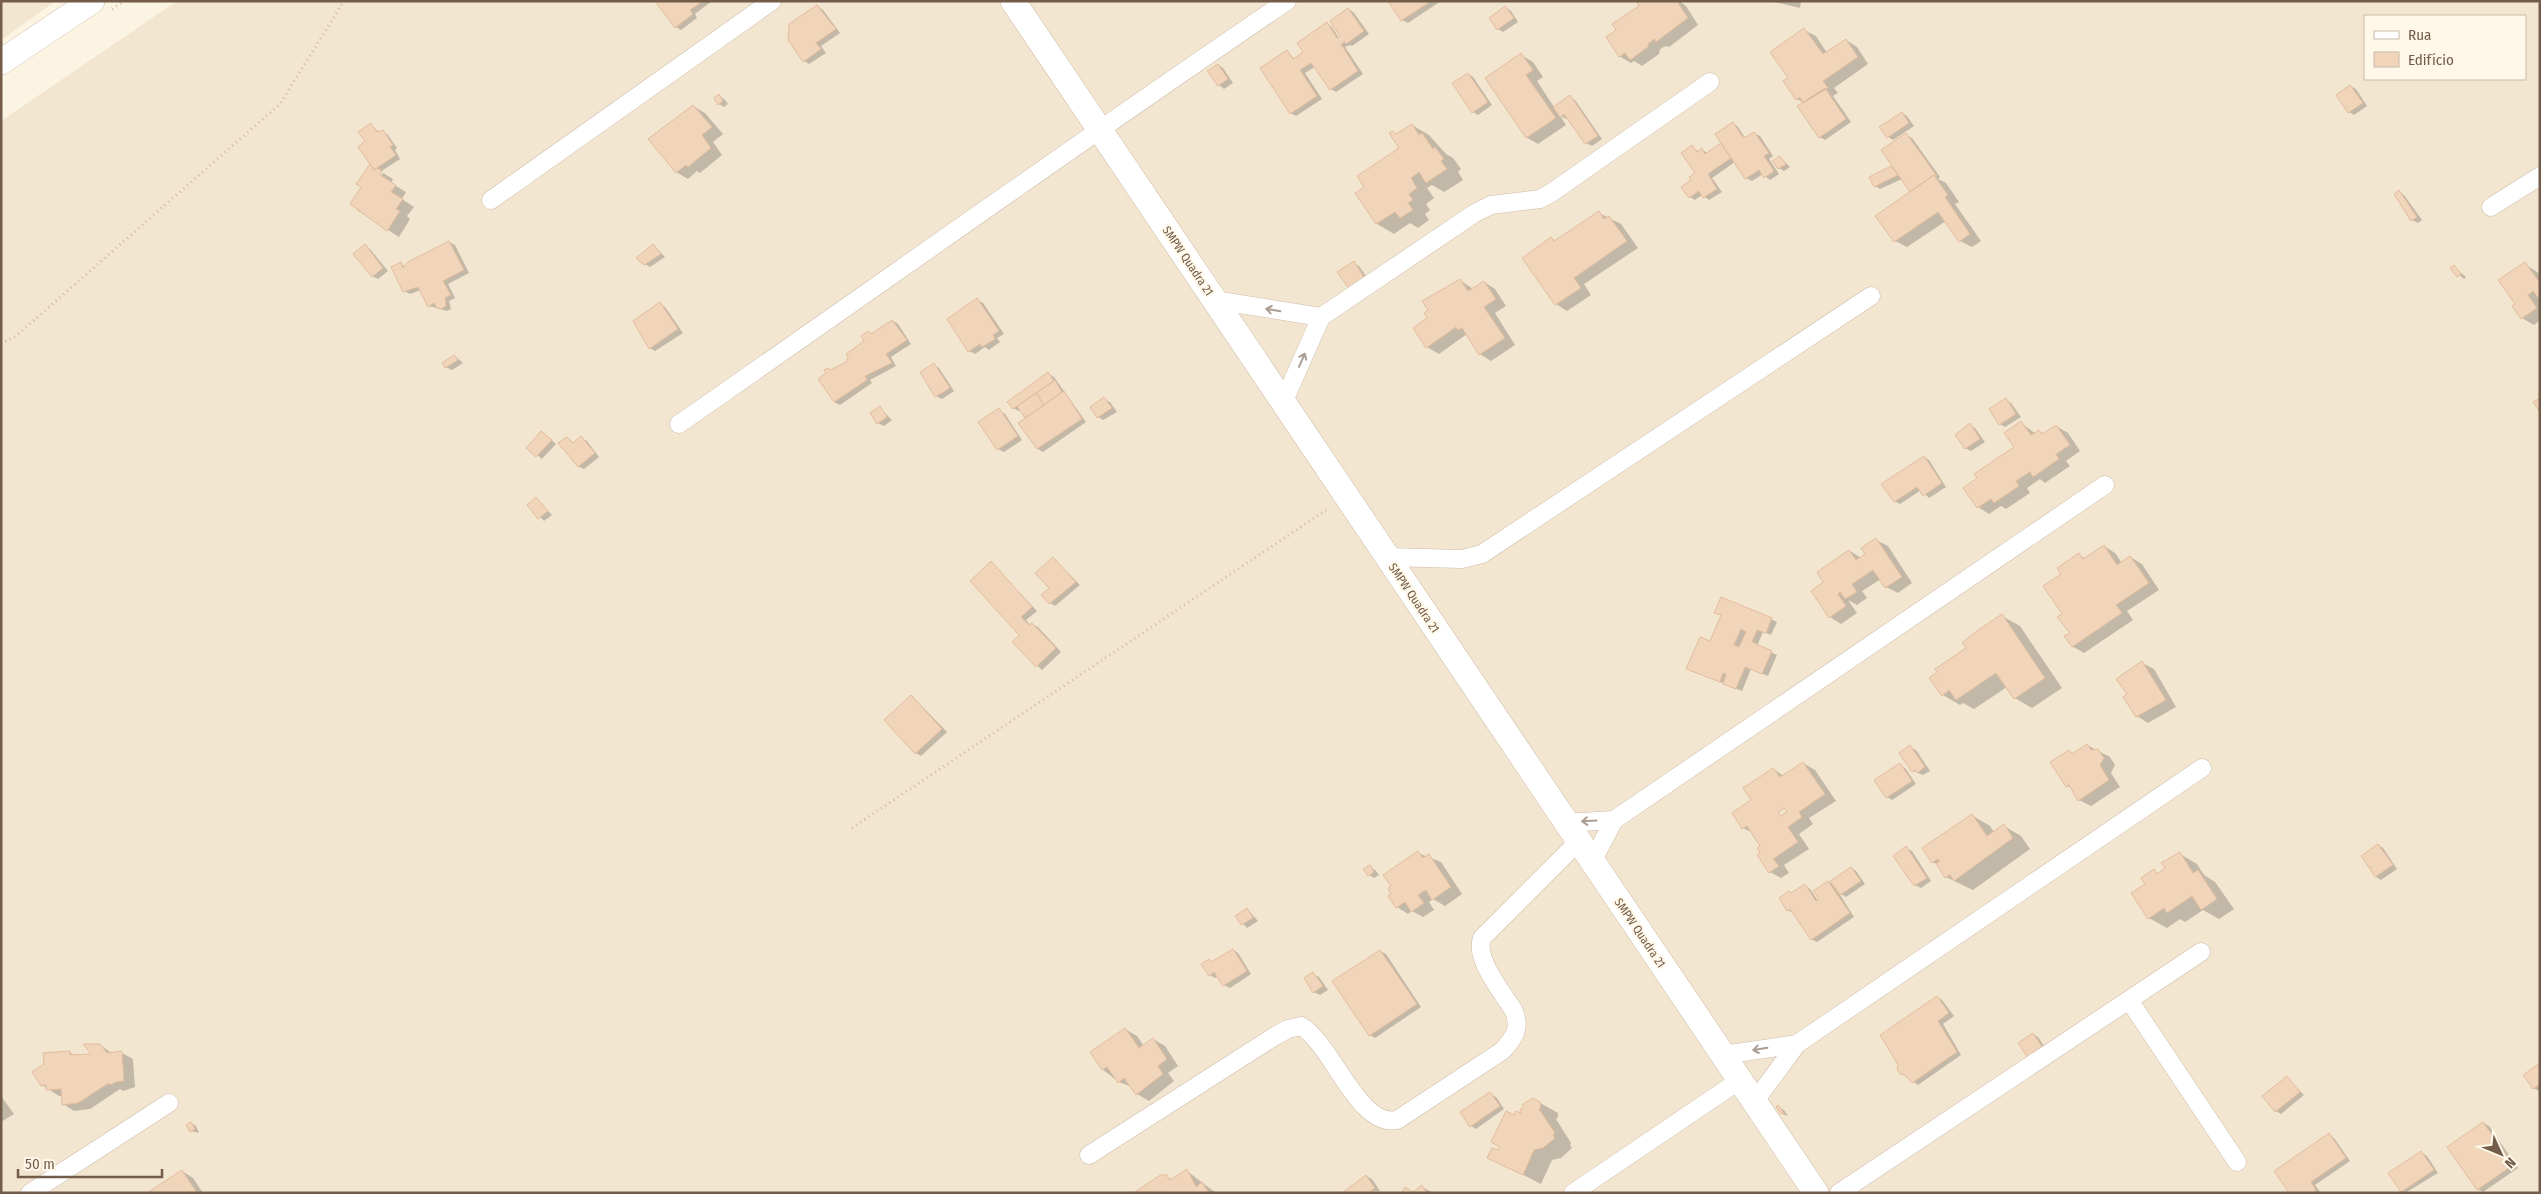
<svg xmlns="http://www.w3.org/2000/svg" width="2541" height="1194" viewBox="0 0 2541 1194" font-family="'Fira Sans Condensed',sans-serif">
  <rect width="100%" height="100%" fill="#fcf4e3"/>
  <!-- residential -->
  <path fill="#f3e6d1" fill-rule="evenodd" d="M 1,1 L 56,1 L 1,40 Z
    M 177,1 L 2540,1 L 2540,1193 L 1,1193 L 1,121 ZM 2365,16 L 2525,16 L 2525,79 L 2365,79 Z"/>
  <!-- shadow -->
  <path fill="#0003" fill-rule="evenodd" d="M 657,1 L 712,1 L 695,14 L 697,18 L 681,30 L 676,27 Z
    M 1390,1 L 1441,1 L 1408,23 L 1402,20 Z
    M 1637,1 L 1679,1 L 1686,6 L 1698,25 L 1669,47 L 1666,46 L 1660,49 L 1659,54 L 1642,66 L 1634,61 L 1631,63 L 1619,56 L 1617,30 L 1641,6 Z
    M 1770,1 L 1801,1 L 1800,8 Z
    M 817,6 L 823,10 L 840,33 L 821,46 L 826,53 L 809,64 L 804,61 Z
    M 1506,8 L 1511,11 L 1518,22 L 1503,32 L 1498,29 Z
    M 1349,9 L 1354,13 L 1369,34 L 1352,46 L 1350,45 L 1345,47 L 1363,74 L 1336,92 L 1331,89 L 1315,67 L 1305,73 L 1322,99 L 1296,116 L 1291,113 L 1287,52 L 1295,59 L 1305,52 L 1327,24 L 1332,27 L 1339,38 Z
    M 1804,30 L 1816,36 L 1827,53 L 1846,40 L 1857,47 L 1868,64 L 1834,88 L 1838,93 L 1833,96 L 1851,122 L 1825,140 L 1820,137 L 1804,103 L 1797,99 L 1790,78 Z
    M 1521,55 L 1533,62 L 1543,77 L 1537,81 L 1554,107 L 1570,97 L 1575,100 L 1602,139 L 1592,146 L 1586,143 L 1568,118 L 1566,119 L 1560,115 L 1566,125 L 1538,144 L 1526,137 Z
    M 1218,65 L 1223,68 L 1233,83 L 1224,89 L 1219,85 L 1210,71 Z
    M 1468,74 L 1473,77 L 1492,105 L 1478,115 L 1473,112 Z
    M 2350,86 L 2356,89 L 2367,106 L 2354,115 L 2349,112 Z
    M 719,96 L 724,99 L 728,104 L 724,107 L 719,104 Z
    M 693,106 L 705,113 L 723,134 L 713,142 L 722,155 L 700,173 L 697,171 L 688,179 L 676,172 Z
    M 1902,113 L 1907,116 L 1914,126 L 1893,140 L 1888,137 Z
    M 1733,123 L 1738,127 L 1746,139 L 1754,133 L 1760,136 L 1773,156 L 1769,159 L 1779,174 L 1770,180 L 1763,174 L 1752,181 L 1746,178 L 1735,162 L 1712,178 L 1722,192 L 1709,200 L 1702,195 L 1695,200 L 1690,197 L 1696,173 L 1692,147 L 1699,152 L 1702,150 L 1708,153 L 1723,143 Z
    M 371,125 L 380,133 L 383,132 L 388,135 L 397,148 L 395,150 L 400,159 L 380,172 L 378,181 L 383,173 L 393,179 L 391,183 L 406,192 L 402,199 L 414,207 L 407,216 L 410,219 L 399,237 L 357,210 L 371,164 L 366,141 Z
    M 1412,125 L 1429,135 L 1446,154 L 1453,158 L 1461,169 L 1458,172 L 1463,180 L 1444,192 L 1432,185 L 1427,188 L 1434,198 L 1426,204 L 1430,210 L 1425,214 L 1429,220 L 1418,228 L 1410,223 L 1394,234 L 1377,224 L 1357,193 L 1366,187 L 1401,148 L 1393,132 L 1398,135 Z
    M 1906,135 L 1912,138 L 1940,177 L 1938,179 L 1946,183 L 1959,202 L 1955,204 L 1981,241 L 1972,247 L 1960,241 L 1946,221 L 1907,247 L 1895,241 L 1911,192 L 1902,179 L 1880,189 L 1875,186 L 1871,178 L 1893,166 Z
    M 1780,157 L 1790,167 L 1784,171 L 1779,168 Z
    M 2399,192 L 2404,195 L 2422,220 L 2418,223 L 2412,220 Z
    M 1599,213 L 1621,224 L 1638,248 L 1584,284 L 1591,295 L 1567,311 L 1556,304 L 1551,238 L 1556,241 Z
    M 449,242 L 455,245 L 469,273 L 448,284 L 455,298 L 449,301 L 451,309 L 447,311 L 429,306 L 421,290 L 410,294 L 404,291 L 401,264 L 406,267 Z
    M 653,245 L 665,257 L 650,267 L 645,264 Z
    M 365,246 L 370,249 L 388,271 L 378,279 L 372,276 Z
    M 1354,263 L 1359,266 L 1370,282 L 1356,292 Z
    M 2525,264 L 2540,274 L 2540,320 L 2534,325 L 2522,318 L 2516,304 Z
    M 2454,267 L 2466,277 L 2464,279 L 2452,268 Z
    M 1460,280 L 1473,289 L 1484,282 L 1495,289 L 1506,306 L 1495,313 L 1515,345 L 1491,361 L 1480,354 L 1467,334 L 1439,354 L 1427,347 L 1414,328 L 1429,318 Z
    M 977,300 L 983,303 L 1004,334 L 997,338 L 1000,342 L 989,350 L 985,347 L 975,354 L 969,351 Z
    M 660,304 L 665,307 L 683,333 L 655,351 L 650,348 L 635,321 Z
    M 893,321 L 898,324 L 911,344 L 891,357 L 896,366 L 870,380 L 872,383 L 840,405 L 834,402 L 847,363 L 866,342 L 868,332 L 872,334 Z
    M 455,356 L 463,363 L 452,370 L 446,367 Z
    M 934,365 L 939,368 L 954,391 L 942,399 L 936,396 Z
    M 1048,374 L 1054,377 L 1086,422 L 1043,452 L 1038,449 L 1027,418 L 1021,410 L 1019,411 L 1013,408 Z
    M 1104,399 L 1110,402 L 1117,412 L 1103,420 L 1098,417 L 1091,407 Z
    M 2006,400 L 2011,403 L 2021,417 L 2005,427 L 2000,424 Z
    M 880,408 L 892,420 L 884,426 L 878,423 Z
    M 999,411 L 1005,414 L 1022,440 L 1004,452 L 998,449 L 980,423 Z
    M 2021,423 L 2036,434 L 2039,431 L 2044,434 L 2056,426 L 2068,433 L 2080,451 L 2066,461 L 2070,466 L 2045,483 L 2040,479 L 2027,488 L 2030,493 L 2006,509 L 2001,506 L 1989,514 L 1978,507 L 2016,447 Z
    M 1970,425 L 1975,428 L 1985,442 L 1971,451 L 1965,448 Z
    M 547,436 L 556,444 L 542,459 L 528,448 Z
    M 567,437 L 574,443 L 581,438 L 587,441 L 599,457 L 584,469 L 578,466 L 560,443 Z
    M 1924,457 L 1929,460 L 1946,487 L 1929,498 L 1921,490 L 1900,504 L 1894,501 Z
    M 536,499 L 552,515 L 544,521 L 529,505 Z
    M 1876,540 L 1888,546 L 1912,583 L 1898,593 L 1886,587 L 1881,579 L 1862,591 L 1867,598 L 1857,605 L 1848,600 L 1857,613 L 1841,624 L 1830,617 L 1825,583 L 1850,551 L 1861,558 L 1867,554 Z
    M 2104,546 L 2115,553 L 2122,563 L 2130,557 L 2142,564 L 2159,590 L 2127,611 L 2133,620 L 2084,653 L 2072,646 L 2071,633 L 2064,614 L 2062,574 L 2079,555 L 2086,559 Z
    M 1053,558 L 1080,585 L 1055,606 L 1050,603 Z
    M 991,563 L 1037,611 L 1026,620 L 1031,626 L 1032,624 L 1038,627 L 1061,652 L 1042,670 L 1013,642 L 1020,635 Z
    M 1722,615 L 1771,619 L 1777,622 L 1771,635 L 1763,632 L 1757,646 L 1777,655 L 1768,676 L 1751,669 L 1742,691 L 1688,669 L 1711,642 Z
    M 2002,616 L 2020,626 L 2062,688 L 2032,708 L 2015,698 L 2007,687 L 1974,709 L 1963,703 L 1960,705 L 1943,695 L 1967,648 Z
    M 2142,663 L 2154,669 L 2176,707 L 2148,723 L 2137,716 L 2129,694 Z
    M 912,696 L 947,732 L 921,756 L 916,753 Z
    M 2087,745 L 2110,757 L 2115,765 L 2111,773 L 2120,787 L 2091,806 L 2079,800 L 2073,789 L 2067,786 L 2069,751 L 2074,754 Z
    M 1910,747 L 1916,750 L 1930,771 L 1923,775 L 1913,771 Z
    M 1803,763 L 1815,770 L 1836,801 L 1809,818 L 1813,824 L 1799,834 L 1809,849 L 1784,865 L 1789,873 L 1781,878 L 1770,872 L 1762,853 L 1762,846 L 1753,833 L 1743,828 L 1753,800 L 1773,769 L 1784,776 ZM 1784,807 L 1789,811 L 1780,817 L 1776,812 Z
    M 1900,765 L 1905,768 L 1916,784 L 1892,800 L 1887,797 Z
    M 1973,816 L 1990,826 L 1994,832 L 2004,826 L 2021,836 L 2030,849 L 1973,890 L 1946,877 L 1938,865 L 1933,862 Z
    M 2378,845 L 2383,848 L 2397,869 L 2381,880 L 2376,877 L 2370,867 Z
    M 1906,848 L 1912,851 L 1931,881 L 1921,888 L 1915,885 L 1895,856 Z
    M 1418,853 L 1441,862 L 1462,894 L 1445,906 L 1433,899 L 1429,902 L 1434,910 L 1423,917 L 1412,911 L 1408,914 L 1397,907 L 1392,894 Z
    M 2180,854 L 2197,864 L 2204,875 L 2215,882 L 2234,909 L 2219,919 L 2203,910 L 2185,922 L 2180,919 L 2167,928 L 2149,918 L 2146,884 L 2154,871 L 2159,874 Z
    M 1370,867 L 1375,870 L 1379,875 L 1374,878 L 1369,875 Z
    M 1851,868 L 1856,871 L 1865,884 L 1846,897 L 1839,893 L 1854,917 L 1817,942 L 1811,939 L 1793,913 L 1788,910 L 1792,894 L 1805,886 L 1810,889 L 1818,901 L 1829,882 L 1835,886 Z
    M 1247,909 L 1258,921 L 1247,928 L 1236,916 Z
    M 1233,950 L 1238,953 L 1251,974 L 1230,988 L 1224,985 L 1218,976 L 1215,978 L 1210,975 L 1209,960 L 1213,963 Z
    M 1380,951 L 1386,954 L 1421,1007 L 1375,1038 L 1370,1035 Z
    M 1313,974 L 1319,977 L 1328,990 L 1320,995 L 1314,992 Z
    M 1937,997 L 1942,1000 L 1954,1016 L 1943,1024 L 1961,1055 L 1918,1085 L 1901,1073 Z
    M 1125,1029 L 1137,1036 L 1144,1046 L 1153,1039 L 1165,1046 L 1178,1066 L 1168,1073 L 1174,1081 L 1149,1101 L 1137,1094 L 1132,1087 L 1119,1082 L 1102,1069 Z
    M 2033,1034 L 2038,1037 L 2048,1052 L 2020,1044 Z
    M 100,1045 L 113,1054 L 122,1053 L 133,1059 L 135,1087 L 123,1091 L 120,1089 L 90,1109 L 74,1111 L 63,1104 L 62,1096 L 59,1096 L 42,1085 L 69,1052 L 76,1056 L 93,1055 Z
    M 2540,1064 L 2540,1091 L 2539,1091 L 2533,1088 Z
    M 2287,1078 L 2304,1095 L 2281,1114 L 2276,1111 Z
    M 1490,1094 L 1496,1097 L 1504,1109 L 1476,1129 L 1471,1126 Z
    M 1,1096 L 14,1114 L 1,1122 Z
    M 1533,1099 L 1558,1113 L 1558,1117 L 1556,1119 L 1571,1143 L 1570,1145 L 1572,1148 L 1561,1158 L 1552,1160 L 1541,1184 L 1489,1157 L 1499,1152 L 1514,1117 L 1523,1116 Z
    M 1778,1107 L 1784,1110 L 1788,1116 L 1782,1114 Z
    M 191,1123 L 196,1126 L 199,1133 L 191,1131 L 188,1125 Z
    M 2483,1123 L 2489,1126 L 2518,1168 L 2483,1192 L 2478,1189 Z
    M 2329,1135 L 2334,1138 L 2350,1161 L 2315,1185 L 2321,1193 L 2290,1193 Z
    M 2421,1152 L 2427,1156 L 2438,1173 L 2405,1193 L 2401,1191 Z
    M 182,1171 L 193,1178 L 203,1193 L 149,1193 Z
    M 1187,1171 L 1216,1193 L 1137,1193 L 1162,1175 L 1173,1180 Z
    M 1366,1176 L 1372,1179 L 1380,1191 L 1344,1193 Z
    M 1422,1187 L 1433,1193 L 1413,1193 Z"/>
  <!-- building -->
  <path fill="#f0d5bb" stroke="#e3bd9c" fill-rule="evenodd" d="M 655,1 L 703,1 L 690,10 L 693,14 L 675,28 Z
    M 1388,1 L 1431,1 L 1401,21 Z
    M 1636,1 L 1677,1 L 1688,18 L 1656,42 L 1655,39 L 1649,43 L 1648,47 L 1630,60 L 1625,53 L 1619,57 L 1606,37 L 1616,30 L 1612,24 L 1639,6 Z
    M 817,5 L 836,29 L 816,43 L 821,49 L 803,62 L 788,40 L 789,24 Z
    M 1505,6 L 1514,18 L 1497,30 L 1489,18 Z
    M 1348,8 L 1364,31 L 1346,44 L 1345,42 L 1341,44 L 1358,71 L 1330,90 L 1311,63 L 1300,70 L 1317,96 L 1290,114 L 1260,68 L 1287,50 L 1293,59 L 1303,52 L 1297,43 L 1327,22 L 1337,38 L 1340,36 L 1330,21 Z
    M 1804,28 L 1823,54 L 1846,39 L 1858,57 L 1823,81 L 1828,88 L 1803,103 L 1800,97 L 1796,100 L 1783,81 L 1788,78 L 1770,52 Z
    M 1521,53 L 1533,70 L 1526,75 L 1556,118 L 1526,138 L 1485,78 Z
    M 1218,64 L 1228,79 L 1218,86 L 1207,71 Z
    M 1468,73 L 1488,102 L 1472,113 L 1452,83 Z
    M 2350,85 L 2363,103 L 2348,113 L 2336,95 Z
    M 1825,88 L 1846,119 L 1819,138 L 1797,106 Z
    M 719,94 L 723,101 L 718,105 L 714,98 Z
    M 1570,95 L 1598,136 L 1585,144 L 1564,114 L 1560,117 L 1553,107 Z
    M 693,105 L 712,127 L 702,135 L 711,148 L 688,167 L 686,165 L 676,173 L 648,139 Z
    M 1902,112 L 1909,123 L 1887,138 L 1879,127 Z
    M 1733,122 L 1742,136 L 1746,137 L 1754,132 L 1769,153 L 1764,156 L 1774,171 L 1764,178 L 1759,170 L 1745,179 L 1715,134 Z
    M 371,123 L 377,132 L 383,130 L 393,145 L 390,147 L 396,155 L 374,170 L 358,147 L 365,141 L 358,132 Z
    M 1412,124 L 1419,135 L 1422,133 L 1433,149 L 1435,147 L 1444,159 L 1441,161 L 1447,169 L 1426,183 L 1419,172 L 1411,178 L 1417,188 L 1409,194 L 1413,200 L 1408,203 L 1413,210 L 1400,218 L 1395,212 L 1376,224 L 1355,193 L 1364,187 L 1357,176 L 1399,148 L 1389,133 L 1393,131 L 1396,134 Z
    M 1906,133 L 1937,176 L 1934,175 L 1910,192 L 1881,150 Z
    M 1721,143 L 1731,158 L 1708,174 L 1717,189 L 1703,198 L 1699,191 L 1689,198 L 1681,187 L 1691,180 L 1689,177 L 1695,173 L 1681,153 L 1692,145 L 1697,152 L 1702,148 L 1705,154 Z
    M 1780,156 L 1786,164 L 1778,169 L 1772,161 Z
    M 370,164 L 374,170 L 377,168 L 382,171 L 380,175 L 396,185 L 391,192 L 403,199 L 396,209 L 400,211 L 387,231 L 350,204 L 361,187 L 356,184 Z
    M 1891,166 L 1898,175 L 1874,187 L 1869,177 Z
    M 1934,175 L 1948,195 L 1945,197 L 1970,234 L 1959,242 L 1938,212 L 1894,242 L 1875,216 Z
    M 2399,190 L 2417,217 L 2411,221 L 2394,194 Z
    M 1599,211 L 1604,219 L 1609,216 L 1627,241 L 1574,278 L 1581,288 L 1555,305 L 1522,258 L 1551,237 L 1554,241 Z
    M 449,241 L 464,270 L 443,281 L 451,295 L 445,298 L 446,306 L 441,309 L 436,307 L 434,303 L 428,307 L 418,287 L 403,292 L 391,267 L 401,262 L 403,268 L 408,262 Z
    M 365,244 L 383,268 L 372,277 L 353,254 Z
    M 653,244 L 661,254 L 644,265 L 636,258 Z
    M 1354,261 L 1365,279 L 1350,290 L 1337,272 Z
    M 2525,262 L 2540,283 L 2540,300 L 2533,291 L 2528,295 L 2537,308 L 2521,319 L 2512,306 L 2515,304 L 2498,280 Z
    M 2454,265 L 2461,274 L 2457,277 L 2450,268 Z
    M 1460,279 L 1468,291 L 1484,281 L 1496,299 L 1484,307 L 1505,338 L 1479,355 L 1462,328 L 1458,330 L 1456,327 L 1426,348 L 1413,328 L 1427,318 L 1424,313 L 1428,310 L 1422,301 Z
    M 977,298 L 999,331 L 993,335 L 995,339 L 982,347 L 980,344 L 968,352 L 947,319 Z
    M 660,302 L 678,329 L 649,349 L 633,321 Z
    M 892,320 L 907,340 L 886,354 L 892,363 L 865,376 L 867,380 L 834,402 L 818,379 L 826,373 L 824,370 L 828,368 L 830,370 L 846,362 L 848,358 L 846,354 L 864,341 L 861,336 L 868,331 L 871,334 Z
    M 454,355 L 458,360 L 445,368 L 442,363 Z
    M 934,363 L 950,388 L 935,397 L 920,372 Z
    M 1048,372 L 1054,381 L 1013,409 L 1007,402 Z
    M 1055,380 L 1062,392 L 1044,405 L 1036,393 Z
    M 1064,391 L 1082,419 L 1037,449 L 1018,423 Z
    M 1036,393 L 1044,405 L 1025,418 L 1017,406 Z
    M 1104,397 L 1112,408 L 1097,418 L 1090,407 Z
    M 2006,398 L 2016,414 L 1999,425 L 1989,409 Z
    M 2540,398 L 2540,412 L 2533,402 Z
    M 880,406 L 887,417 L 877,424 L 870,413 Z
    M 999,408 L 1018,436 L 997,450 L 978,422 Z
    M 2021,421 L 2031,435 L 2039,430 L 2042,434 L 2056,425 L 2070,445 L 2056,454 L 2059,459 L 2033,477 L 2030,472 L 2016,481 L 2019,486 L 1994,503 L 1991,499 L 1977,508 L 1963,488 L 1977,478 L 1974,474 L 2014,447 L 2004,433 Z
    M 1970,423 L 1980,439 L 1965,449 L 1955,435 Z
    M 541,431 L 552,440 L 536,457 L 526,448 Z
    M 567,437 L 573,443 L 581,436 L 595,453 L 578,467 L 558,443 Z
    M 1924,456 L 1942,483 L 1923,496 L 1917,487 L 1894,502 L 1881,484 Z
    M 536,497 L 548,511 L 538,519 L 527,505 Z
    M 1876,538 L 1902,577 L 1885,588 L 1873,570 L 1852,584 L 1857,592 L 1845,599 L 1840,592 L 1838,594 L 1846,606 L 1829,618 L 1811,591 L 1823,582 L 1817,572 L 1849,550 L 1856,560 L 1865,554 L 1861,548 Z
    M 2104,545 L 2117,565 L 2130,556 L 2149,583 L 2116,605 L 2122,613 L 2072,647 L 2064,636 L 2070,633 L 2057,617 L 2062,614 L 2043,586 L 2061,574 L 2057,568 L 2079,553 L 2083,559 Z
    M 1053,557 L 1076,582 L 1049,604 L 1041,595 L 1049,588 L 1035,573 Z
    M 991,561 L 1032,607 L 1021,617 L 1029,625 L 1032,623 L 1056,648 L 1036,667 L 1012,642 L 1019,635 L 970,581 Z
    M 1721,597 L 1772,618 L 1766,633 L 1757,630 L 1752,642 L 1772,651 L 1762,674 L 1745,667 L 1736,689 L 1723,684 L 1726,674 L 1723,673 L 1720,682 L 1686,669 L 1700,637 L 1710,641 L 1721,615 L 1714,613 ZM 1741,629 L 1746,632 L 1739,647 L 1734,645 Z
    M 2002,614 L 2045,678 L 2014,699 L 1996,673 L 1956,700 L 1949,690 L 1942,696 L 1929,678 L 1937,672 L 1935,669 L 1966,648 L 1962,643 L 1974,633 Z
    M 2142,661 L 2166,700 L 2136,717 L 2123,697 L 2127,694 L 2116,679 Z
    M 911,695 L 942,729 L 915,754 L 884,720 Z
    M 2087,744 L 2091,750 L 2098,749 L 2104,758 L 2100,765 L 2109,780 L 2078,801 L 2069,785 L 2066,787 L 2050,762 L 2069,750 L 2072,754 Z
    M 1910,745 L 1925,767 L 1917,773 L 1915,770 L 1912,772 L 1899,753 Z
    M 1803,762 L 1825,794 L 1799,812 L 1802,817 L 1788,827 L 1798,842 L 1773,859 L 1779,866 L 1769,873 L 1757,855 L 1760,852 L 1757,848 L 1760,846 L 1747,826 L 1742,829 L 1732,813 L 1751,800 L 1743,788 L 1773,768 L 1780,777 ZM 1784,808 L 1787,811 L 1781,816 L 1778,813 Z
    M 1900,763 L 1912,781 L 1886,798 L 1874,780 Z
    M 1972,814 L 1987,836 L 2004,824 L 2013,838 L 1954,881 L 1950,875 L 1945,878 L 1936,863 L 1940,861 L 1938,859 L 1932,863 L 1922,848 Z
    M 2378,844 L 2393,865 L 2375,877 L 2370,869 L 2371,867 L 2369,868 L 2361,856 Z
    M 1906,846 L 1927,878 L 1914,886 L 1893,856 Z
    M 1418,851 L 1423,858 L 1429,854 L 1451,887 L 1432,900 L 1426,890 L 1418,895 L 1424,903 L 1411,912 L 1405,902 L 1396,908 L 1388,896 L 1391,894 L 1388,888 L 1391,886 L 1383,875 Z
    M 2180,852 L 2193,873 L 2198,870 L 2217,899 L 2201,910 L 2192,896 L 2167,913 L 2164,908 L 2148,919 L 2131,893 L 2145,884 L 2141,878 L 2154,869 L 2157,874 L 2165,868 L 2161,863 Z
    M 1370,865 L 1374,872 L 1368,876 L 1363,869 Z
    M 1851,867 L 1861,881 L 1840,895 L 1830,881 Z
    M 1828,881 L 1850,913 L 1811,940 L 1790,909 L 1787,911 L 1779,898 L 1789,891 L 1791,893 L 1805,884 L 1816,901 L 1819,899 L 1813,891 Z
    M 1247,908 L 1253,918 L 1241,925 L 1235,916 Z
    M 1233,949 L 1247,971 L 1223,986 L 1214,972 L 1209,976 L 1201,964 L 1209,959 L 1211,962 Z
    M 1380,950 L 1417,1004 L 1369,1036 L 1332,981 Z
    M 1313,972 L 1323,986 L 1313,993 L 1304,978 Z
    M 1937,996 L 1949,1013 L 1938,1021 L 1957,1052 L 1912,1083 L 1904,1074 L 1900,1074 L 1897,1069 L 1898,1065 L 1880,1035 Z
    M 1125,1028 L 1139,1048 L 1153,1038 L 1167,1059 L 1158,1066 L 1163,1074 L 1136,1095 L 1124,1078 L 1118,1083 L 1107,1067 L 1102,1070 L 1090,1052 Z
    M 2033,1033 L 2043,1048 L 2028,1058 L 2018,1043 Z
    M 83,1044 L 100,1044 L 107,1053 L 122,1051 L 124,1081 L 116,1082 L 110,1085 L 109,1083 L 78,1103 L 62,1105 L 61,1089 L 46,1090 L 46,1085 L 41,1086 L 32,1072 L 44,1064 L 43,1053 L 70,1051 L 70,1055 L 91,1054 Z
    M 2540,1063 L 2540,1084 L 2533,1089 L 2523,1075 Z
    M 2287,1076 L 2300,1092 L 2275,1112 L 2262,1096 Z
    M 1490,1092 L 1500,1106 L 1470,1127 L 1460,1112 Z
    M 1533,1098 L 1540,1102 L 1541,1107 L 1539,1109 L 1555,1133 L 1553,1135 L 1555,1138 L 1543,1148 L 1534,1150 L 1523,1175 L 1487,1158 L 1492,1148 L 1498,1150 L 1500,1147 L 1491,1142 L 1506,1111 L 1514,1115 L 1516,1111 L 1521,1113 L 1520,1109 L 1523,1108 L 1523,1104 Z
    M 1778,1105 L 1784,1113 L 1781,1114 L 1776,1107 Z
    M 191,1122 L 195,1129 L 190,1132 L 186,1125 Z
    M 2483,1122 L 2513,1165 L 2477,1190 L 2447,1147 Z
    M 2329,1133 L 2346,1158 L 2311,1182 L 2316,1190 L 2312,1193 L 2289,1193 L 2274,1171 Z
    M 2421,1151 L 2434,1170 L 2401,1192 L 2388,1173 Z
    M 1187,1169 L 1196,1187 L 1202,1182 L 1209,1193 L 1135,1192 L 1162,1174 L 1164,1176 L 1166,1174 L 1170,1180 Z
    M 182,1170 L 197,1193 L 147,1193 L 150,1191 Z
    M 1366,1175 L 1375,1188 L 1368,1193 L 1342,1193 Z
    M 1422,1185 L 1427,1193 L 1402,1193 L 1405,1187 L 1413,1192 Z"/>
  <g fill="none" stroke-linecap="round" stroke-linejoin="round">
    <defs>
      <path id="street" d="M 491,200 L 772,1
        M 2491,207 L 2540,176
        M 1214,300 L 1321,317
        M 1283,403 L 1321,317 L 1475,213 L 1491,205 L 1540,199 L 1551,193 L 1710,82
        M 679,424 C 882,283 1082,140 1287,1
        M 1386,557 L 1462,559 L 1482,554 L 1871,296
        M 1565,823 L 1614,820
        M 1592,862 L 1614,820 L 2105,485
        M 2129,1000 L 2237,1162
        M 1723,1055 L 1797,1044
        M 1755,1101 L 1797,1044 L 2202,768
        M 1089,1155 L 1275,1036 L 1288,1029 L 1301,1026 C 1333,1045 1358,1128 1397,1120 L 1502,1051 C 1514,1038 1521,1029 1514,1011 C 1503,993 1474,959 1482,938 L 1578,842
        M 30,1193 L 169,1103
        M 1573,1193 L 1740,1080
        M 1839,1193 L 2201,952"/>
      <path id="secondary" d="M 1013,1 L 1816,1193
        M 1,62 L 92,1"/>
    </defs>
    <!-- street casing -->
    <use href="#street" stroke="#cdbcaa" stroke-width="19"/>
    <!-- secondary casing -->
    <use href="#secondary" stroke="#cfbda7" stroke-width="26"/>
    <!-- path -->
    <path stroke="#d5b89e" stroke-width="3" stroke-dasharray="1 4" stroke-linecap="butt" d="M 112,9 L 124,1
      M 1,344 L 16,336 L 280,104 L 344,1
      M 852,828 L 1329,508"/>
    <!-- street -->
    <use href="#street" stroke="#fff" stroke-width="18"/>
    <!-- secondary -->
    <use href="#secondary" stroke="#fff" stroke-width="25"/>
  </g>
  <!-- one-way arrows -->
  <defs><path id="oneway-shaft" d="M-6 0H5M1.5-3L5.5 0L1.5 3" fill="none" stroke-width="1.6" stroke-linecap="round" stroke-linejoin="round" transform="scale(1.25)"/></defs>
  <g stroke="#ab9d92">
    <use href="#oneway-shaft" transform="translate(1273 310) rotate(-171)"/>
    <use href="#oneway-shaft" transform="translate(1302 360) rotate(-66)"/>
    <use href="#oneway-shaft" transform="translate(1589 821) rotate(177)"/>
    <use href="#oneway-shaft" transform="translate(1760 1049) rotate(171)"/>
  </g>
  <g text-anchor="middle" stroke-width="4" stroke-linejoin="round" paint-order="stroke">
    <!-- street labels -->
    <g font-size="12" fill="#735c49" stroke="#fff8e8">
      <text transform="translate(1188 261) rotate(56)" y="4">SMPW Quadra 21</text>
      <text transform="translate(1414 598) rotate(56)" y="4">SMPW Quadra 21</text>
      <text transform="translate(1640 933) rotate(56)" y="4">SMPW Quadra 21</text>
    </g>
  </g>
  <!-- border -->
  <rect width="2541" height="1194" fill="none" stroke="#735c49" stroke-width="5"/>
  <!-- legend -->
  <rect x="2364" y="15" width="162" height="65" fill="#fff8e8" stroke="#c7baa8"/>
  <rect x="2374" y="31" width="25" height="8" fill="#ffffff" stroke="#c7baa8"/>
  <text x="2408" y="40" font-size="15" fill="#735c49">Rua</text>
  <rect x="2374" y="52" width="25" height="15" fill="#f0d5bb" stroke="#c7baa8"/>
  <text x="2408" y="65" font-size="15" fill="#735c49">Edifício</text>
  <!-- north arrow -->
  <g transform="translate(2501 1154) rotate(134)" stroke="#fff8e8" stroke-width="4" paint-order="stroke">
  <path d="M0-4L9 19L0 12L-9 19Z" fill="#735c49"/>
  <text y="-8" font-size="14" font-weight="bold" text-anchor="middle" fill="#735c49">N</text>
  </g>
  <!-- scale -->
  <path d="M18 1169v8h144v-8" fill="none" stroke="#735c49" stroke-width="2.5"/>
  <text x="25" y="1169" font-size="15" fill="#735c49" stroke="#fff8e8" stroke-width="4" paint-order="stroke">50 m</text>
</svg>
